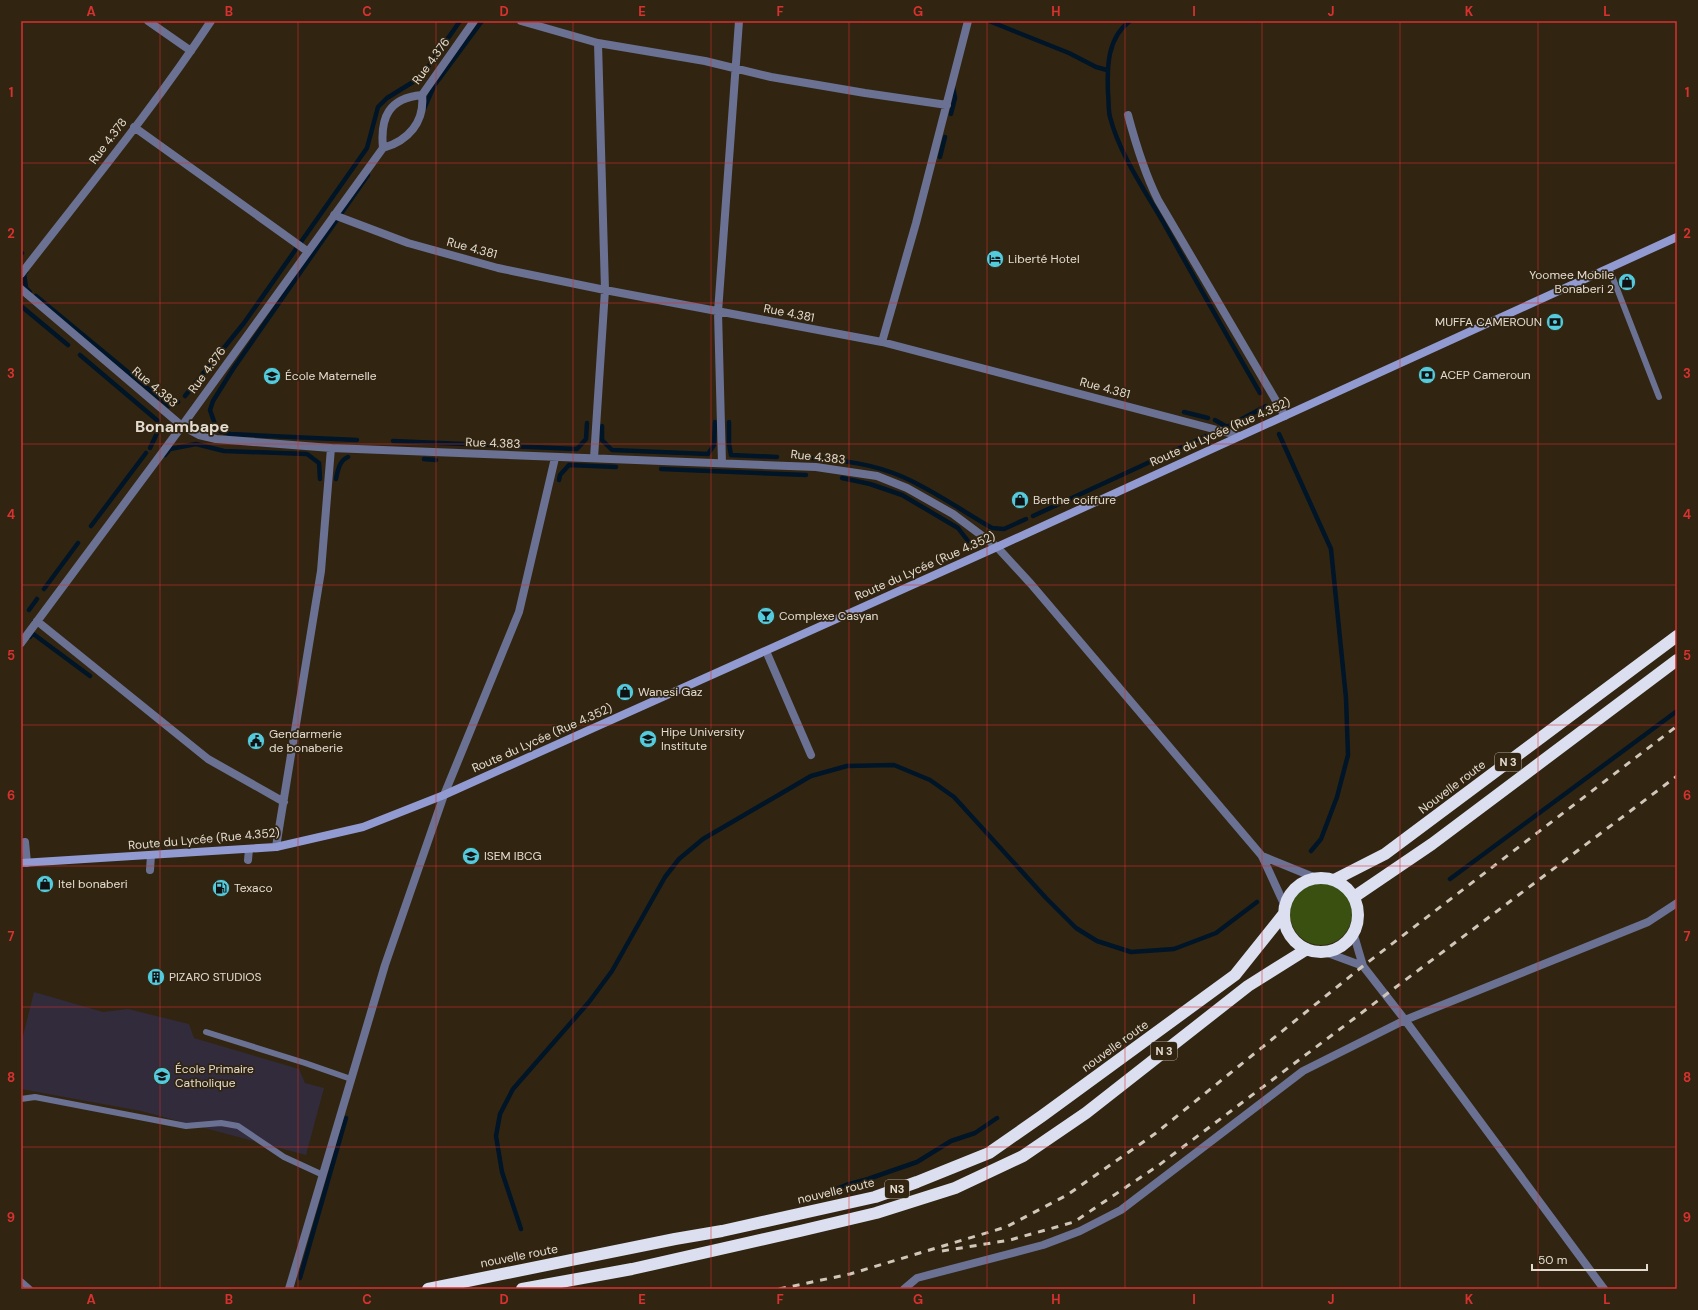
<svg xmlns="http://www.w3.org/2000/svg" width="1698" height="1310" viewBox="0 0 1698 1310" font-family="'DM Sans',sans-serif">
  <rect width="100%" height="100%" fill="#312511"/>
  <!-- education -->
  <path fill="#312b3b" d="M 34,992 L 103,1012 L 128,1009 L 189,1024 L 194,1038 L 299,1069 L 305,1083 L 324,1088 L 306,1155 L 141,1111 L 21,1089 L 21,1044 Z"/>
  <!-- green -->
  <path fill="#3a5011" d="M1290 914a31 31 0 1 1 62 0a31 31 0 1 1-62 0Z"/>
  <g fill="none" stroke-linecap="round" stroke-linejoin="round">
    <!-- stream -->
    <path stroke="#001527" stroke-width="4.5" d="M 989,21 L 1069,53 L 1096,67 L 1107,70
      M 1130,21 C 1107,38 1107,67 1108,93 C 1109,101 1108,109 1110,117 C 1120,155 1144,189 1163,222 C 1195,279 1227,336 1260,393
      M 424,109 L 434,86 L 482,21
      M 951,114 L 955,98 L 953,87
      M 940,157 L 945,137
      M 21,254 L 22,253
      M 26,272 L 24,273 L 26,288 L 30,292
      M 36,296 L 169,406 L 178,402
      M 21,306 L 68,345
      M 80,355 L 158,421 L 159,429 L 150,448
      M 185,396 L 244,323 L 367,148 L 378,107 L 387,98 L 413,82 L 423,74 L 460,21
      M 1184,412 L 1208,418
      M 1215,420 L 1227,427 L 1266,406
      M 729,422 L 729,444 L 731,455 L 777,457
      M 602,426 L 602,440 L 612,450 L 708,454 L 714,445 L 715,422
      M 1279,434 L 1331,549 L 1346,698 L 1348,755 L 1337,797 L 1321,839 L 1311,851
      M 357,440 L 230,434 L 217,430 L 210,410 L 213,401 L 233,369 L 368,175
      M 393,441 L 577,449 L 586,439 L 587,423
      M 165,455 L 170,449 L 196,444 L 224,451 L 307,454 L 319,463 L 320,479
      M 810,458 C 842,460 874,464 903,477 C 935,491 962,511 992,528 L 1004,529 L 1026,519
      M 424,459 L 436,460
      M 661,469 L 806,475
      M 842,478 L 870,484 L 902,495 L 958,528 L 968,541
      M 336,479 C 338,470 339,461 348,457
      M 559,480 L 560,475 L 569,465 L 616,467
      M 1033,516 L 1206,436
      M 91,526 L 146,453
      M 44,589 L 78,543
      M 29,610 L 37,599
      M 30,637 L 32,633 L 90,676
      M 1450,879 L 1677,711
      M 814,1198 L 846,1185 L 868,1179 L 917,1162 L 951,1141 L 975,1133 L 997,1118
      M 521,1229 L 502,1172 L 496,1136 L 500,1114 L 513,1089 L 589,1002 L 612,971 L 665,877 L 679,859 L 703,839 L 811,776 L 847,766 L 894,765 L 930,780 L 954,797 L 1046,898 L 1076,928 L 1097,941 L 1131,952 L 1174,949 L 1216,933 L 1257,902
      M 300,1278 L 346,1118"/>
    <!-- lane -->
    <path stroke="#6b7193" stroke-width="6" d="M 1609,268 L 1659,397
      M 206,1032 L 305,1063 L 351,1079
      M 21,1099 L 35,1097 L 186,1126 L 221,1123 L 238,1126 L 284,1157 L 323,1175
      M 21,1281 L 30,1289"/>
    <!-- street -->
    <path stroke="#6b7193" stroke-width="8" d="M 148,21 L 191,51
      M 521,21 L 598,43 L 705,61 L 771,77 L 865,93 L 947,105
      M 422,95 L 474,21
      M 1128,115 C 1136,145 1144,172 1158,200 L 1285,416
      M 134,127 L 307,251
      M 383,148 C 380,117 389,98 422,95
      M 383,148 C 408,141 425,122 422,95
      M 334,215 L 408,243 L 498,268 L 605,290 L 882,342 L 1240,436
      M 21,274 C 85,191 153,109 211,21
      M 21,289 L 182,426 L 199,435 L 216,439 L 331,448 L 816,467 L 877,476 L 907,488 L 953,514 L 997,547 L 1031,584 L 1262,856 L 1285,906
      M 882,342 L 916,223 L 968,21
      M 594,458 L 605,290 L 598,43
      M 722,463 L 718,312 L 739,21
      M 37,621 L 208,759 L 284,802
      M 21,643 L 182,426 L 383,148
      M 766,651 L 811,755
      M 25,842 L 27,863
      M 276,847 L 321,571 L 331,448
      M 1262,856 L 1316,878
      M 248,860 L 249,849
      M 150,870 L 151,855
      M 1325,952 L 1363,966
      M 289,1289 L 385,965 L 444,795 L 519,612 L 555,458
      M 904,1289 L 917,1278 L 1043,1245 L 1080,1231 L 1121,1210 L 1303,1071 L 1405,1020 L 1363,966 L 1353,932
      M 1604,1289 L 1405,1020 L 1648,922 L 1677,903"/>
    <!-- secondary -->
    <path stroke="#929bd1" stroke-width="8" d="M 21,863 L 276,847 L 363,827 L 444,795 L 997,547 L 1677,237"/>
    <!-- highway -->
    <path stroke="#dbdff0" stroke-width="12" d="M1284 915a37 37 0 1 1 74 0a37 37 0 1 1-74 0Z
      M 1334,880 L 1385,854 L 1677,636
      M 1354,897 L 1432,844 L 1677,660
      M 428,1289 L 675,1239 L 722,1231 L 875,1197 L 917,1182 L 989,1153 L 1042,1116 L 1235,975 L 1283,915
      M 522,1289 L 632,1269 L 800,1231 L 876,1213 L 955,1188 L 1023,1156 L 1086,1113 L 1248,986 L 1307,949"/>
    <!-- rail -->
    <path stroke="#d0c7ba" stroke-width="3" stroke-dasharray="7 7" stroke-linecap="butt" d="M 942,1251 L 1010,1240 L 1074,1222 L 1159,1165 L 1677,776
      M 779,1289 L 850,1274 L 1006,1227 L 1067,1195 L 1156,1133 L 1363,966 L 1677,726"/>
  </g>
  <!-- grid -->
  <path fill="none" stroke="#d73130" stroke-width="1" stroke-opacity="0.55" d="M 160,21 L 160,1289M 298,21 L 298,1289M 436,21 L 436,1289M 573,21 L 573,1289M 711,21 L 711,1289M 849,21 L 849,1289M 987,21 L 987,1289M 1125,21 L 1125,1289M 1262,21 L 1262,1289M 1400,21 L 1400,1289M 1538,21 L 1538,1289M 21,163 L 1677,163M 21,303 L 1677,303M 21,444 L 1677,444M 21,585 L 1677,585M 21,725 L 1677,725M 21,866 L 1677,866M 21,1007 L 1677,1007M 21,1147 L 1677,1147"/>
  <!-- icons -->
  <defs>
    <symbol id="hotel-disc" viewBox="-11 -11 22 22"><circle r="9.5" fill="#54cadd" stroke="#312511"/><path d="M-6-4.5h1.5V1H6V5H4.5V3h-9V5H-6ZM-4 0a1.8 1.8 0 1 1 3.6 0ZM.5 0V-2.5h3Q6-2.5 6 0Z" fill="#111"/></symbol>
    <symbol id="shop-disc" viewBox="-11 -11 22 22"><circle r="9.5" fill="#54cadd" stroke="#312511"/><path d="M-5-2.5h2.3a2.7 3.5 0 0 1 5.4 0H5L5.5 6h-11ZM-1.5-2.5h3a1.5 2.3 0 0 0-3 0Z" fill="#111"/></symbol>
    <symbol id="bank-disc" viewBox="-11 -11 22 22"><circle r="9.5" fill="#54cadd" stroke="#312511"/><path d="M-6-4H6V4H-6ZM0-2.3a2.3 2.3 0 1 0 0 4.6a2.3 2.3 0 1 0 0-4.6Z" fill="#111"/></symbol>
    <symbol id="school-disc" viewBox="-11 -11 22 22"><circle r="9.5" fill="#54cadd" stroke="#312511"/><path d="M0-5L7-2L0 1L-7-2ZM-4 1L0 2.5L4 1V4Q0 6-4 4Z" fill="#111"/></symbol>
    <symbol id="bar-disc" viewBox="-11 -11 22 22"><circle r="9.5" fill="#54cadd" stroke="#312511"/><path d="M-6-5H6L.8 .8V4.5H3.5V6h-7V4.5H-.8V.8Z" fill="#111"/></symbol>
    <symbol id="university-disc" viewBox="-11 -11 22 22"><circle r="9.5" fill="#54cadd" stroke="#312511"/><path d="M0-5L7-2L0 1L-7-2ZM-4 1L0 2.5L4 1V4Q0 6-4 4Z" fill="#111"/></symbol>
    <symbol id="civic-disc" viewBox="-11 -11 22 22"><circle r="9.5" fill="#54cadd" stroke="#312511"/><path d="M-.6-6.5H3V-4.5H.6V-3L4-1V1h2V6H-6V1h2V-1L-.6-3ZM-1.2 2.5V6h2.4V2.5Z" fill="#111"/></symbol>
    <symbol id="fuel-disc" viewBox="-11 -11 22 22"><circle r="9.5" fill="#54cadd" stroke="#312511"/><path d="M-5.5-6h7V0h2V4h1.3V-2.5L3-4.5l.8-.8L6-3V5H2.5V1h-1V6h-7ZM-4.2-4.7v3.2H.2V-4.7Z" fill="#111"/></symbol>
    <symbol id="building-disc" viewBox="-11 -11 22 22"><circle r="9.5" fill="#54cadd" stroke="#312511"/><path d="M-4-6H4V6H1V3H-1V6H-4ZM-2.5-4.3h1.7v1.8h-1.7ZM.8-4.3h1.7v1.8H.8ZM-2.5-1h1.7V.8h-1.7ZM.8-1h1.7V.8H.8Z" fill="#111"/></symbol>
  </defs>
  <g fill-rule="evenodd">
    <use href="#hotel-disc" x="985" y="249" width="20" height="20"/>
    <use href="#shop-disc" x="1617" y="272" width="20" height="20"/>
    <use href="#bank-disc" x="1545" y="312" width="20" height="20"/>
    <use href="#bank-disc" x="1417" y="365" width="20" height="20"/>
    <use href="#school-disc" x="262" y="366" width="20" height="20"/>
    <use href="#shop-disc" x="1010" y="490" width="20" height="20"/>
    <use href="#bar-disc" x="756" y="606" width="20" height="20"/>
    <use href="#shop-disc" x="615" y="682" width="20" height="20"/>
    <use href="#university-disc" x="638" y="729" width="20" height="20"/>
    <use href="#civic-disc" x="246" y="731" width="20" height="20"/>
    <use href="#university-disc" x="461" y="846" width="20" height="20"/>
    <use href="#shop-disc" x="35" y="874" width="20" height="20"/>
    <use href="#fuel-disc" x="211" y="878" width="20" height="20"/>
    <use href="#building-disc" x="146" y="967" width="20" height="20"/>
    <use href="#school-disc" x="152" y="1066" width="20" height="20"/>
  </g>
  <g text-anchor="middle" stroke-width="3.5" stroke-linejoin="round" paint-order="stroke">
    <!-- shield labels -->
    <g fill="#312511" stroke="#aea496" stroke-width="1">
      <rect x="1495" y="753" width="26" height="18" rx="3"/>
      <rect x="1151" y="1042" width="26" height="18" rx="3"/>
      <rect x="885" y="1180" width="24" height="18" rx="3"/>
    </g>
    <g font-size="11" font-weight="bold" fill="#e3dbcf">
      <text x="1508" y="766">N 3</text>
      <text x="1164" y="1055">N 3</text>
      <text x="897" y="1193">N3</text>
    </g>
    <!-- street labels -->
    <g font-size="12" fill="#e3dbcf" stroke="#312511">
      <text transform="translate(431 61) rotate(-54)" y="4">Rue 4.376</text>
      <text transform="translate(108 141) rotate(-53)" y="4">Rue 4.378</text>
      <text transform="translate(472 248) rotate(15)" y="4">Rue 4.381</text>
      <text transform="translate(789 313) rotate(11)" y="4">Rue 4.381</text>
      <text transform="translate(207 370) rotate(-54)" y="4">Rue 4.376</text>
      <text transform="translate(155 387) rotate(40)" y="4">Rue 4.383</text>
      <text transform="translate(1105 388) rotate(15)" y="4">Rue 4.381</text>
      <text transform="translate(1220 432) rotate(-24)" y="4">Route du Lycée (Rue 4.352)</text>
      <text transform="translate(493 443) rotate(2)" y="4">Rue 4.383</text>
      <text transform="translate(818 457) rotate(6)" y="4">Rue 4.383</text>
      <text transform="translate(925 566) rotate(-24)" y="4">Route du Lycée (Rue 4.352)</text>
      <text transform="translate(542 738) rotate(-24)" y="4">Route du Lycée (Rue 4.352)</text>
      <text transform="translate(1452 787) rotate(-37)" y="4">Nouvelle route</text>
      <text transform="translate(204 839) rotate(-5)" y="4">Route du Lycée (Rue 4.352)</text>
      <text transform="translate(1115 1046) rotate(-36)" y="4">nouvelle route</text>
      <text transform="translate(836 1191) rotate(-13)" y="4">nouvelle route</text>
      <text transform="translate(519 1256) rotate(-11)" y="4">nouvelle route</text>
    </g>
    <!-- poi labels -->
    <g font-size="12" fill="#e3dbcf" stroke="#312511" text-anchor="start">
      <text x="1008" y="263">Liberté Hotel</text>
      <text x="1614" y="279" text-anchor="end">Yoomee Mobile<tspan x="1614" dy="14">Bonaberi 2</tspan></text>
      <text x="1542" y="326" text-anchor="end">MUFFA CAMEROUN</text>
      <text x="1440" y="379">ACEP Cameroun</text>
      <text x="285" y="380">École Maternelle</text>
      <text x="1033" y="504">Berthe coiffure</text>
      <text x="779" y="620">Complexe Casyan</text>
      <text x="638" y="696">Wanesi Gaz</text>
      <text x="661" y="736">Hipe University<tspan x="661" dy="14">Institute</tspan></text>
      <text x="269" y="738">Gendarmerie<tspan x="269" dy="14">de bonaberie</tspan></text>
      <text x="484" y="860">ISEM IBCG</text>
      <text x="58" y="888">Itel bonaberi</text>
      <text x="234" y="892">Texaco</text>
      <text x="169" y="981">PIZARO STUDIOS</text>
      <text x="175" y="1073">École Primaire<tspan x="175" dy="14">Catholique</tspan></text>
    </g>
    <!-- district labels -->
    <g font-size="16" font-weight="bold" fill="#e3dbcf" stroke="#312511">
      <text x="182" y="432">Bonambape</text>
    </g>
  </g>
  <!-- border -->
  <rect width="1698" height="1310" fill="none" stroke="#312511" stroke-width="44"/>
  <!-- scale -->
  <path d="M1532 1264v6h115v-6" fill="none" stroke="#e3dbcf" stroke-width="2"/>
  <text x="1538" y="1264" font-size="12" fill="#e3dbcf" stroke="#312511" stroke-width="3" paint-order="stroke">50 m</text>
  <rect x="22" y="22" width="1654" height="1266" fill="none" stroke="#d73130" stroke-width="1.5"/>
  <g font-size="13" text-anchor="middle" font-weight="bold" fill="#d73130">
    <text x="91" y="16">A</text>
    <text x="229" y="16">B</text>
    <text x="367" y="16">C</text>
    <text x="504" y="16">D</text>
    <text x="642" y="16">E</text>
    <text x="780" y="16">F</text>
    <text x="918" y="16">G</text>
    <text x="1056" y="16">H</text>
    <text x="1194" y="16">I</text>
    <text x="1331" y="16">J</text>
    <text x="1469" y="16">K</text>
    <text x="1607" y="16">L</text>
    <text x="11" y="97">1</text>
    <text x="1687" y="97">1</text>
    <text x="11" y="238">2</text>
    <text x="1687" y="238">2</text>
    <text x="11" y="378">3</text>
    <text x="1687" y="378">3</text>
    <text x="11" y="519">4</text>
    <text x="1687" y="519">4</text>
    <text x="11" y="660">5</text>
    <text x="1687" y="660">5</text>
    <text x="11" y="800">6</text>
    <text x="1687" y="800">6</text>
    <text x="11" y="941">7</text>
    <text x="1687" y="941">7</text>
    <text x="11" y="1082">8</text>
    <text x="1687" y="1082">8</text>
    <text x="11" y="1222">9</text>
    <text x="1687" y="1222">9</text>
    <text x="91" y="1304">A</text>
    <text x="229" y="1304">B</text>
    <text x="367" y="1304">C</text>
    <text x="504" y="1304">D</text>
    <text x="642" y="1304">E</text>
    <text x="780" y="1304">F</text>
    <text x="918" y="1304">G</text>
    <text x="1056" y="1304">H</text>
    <text x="1194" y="1304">I</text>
    <text x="1331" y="1304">J</text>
    <text x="1469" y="1304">K</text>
    <text x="1607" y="1304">L</text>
  </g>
</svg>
